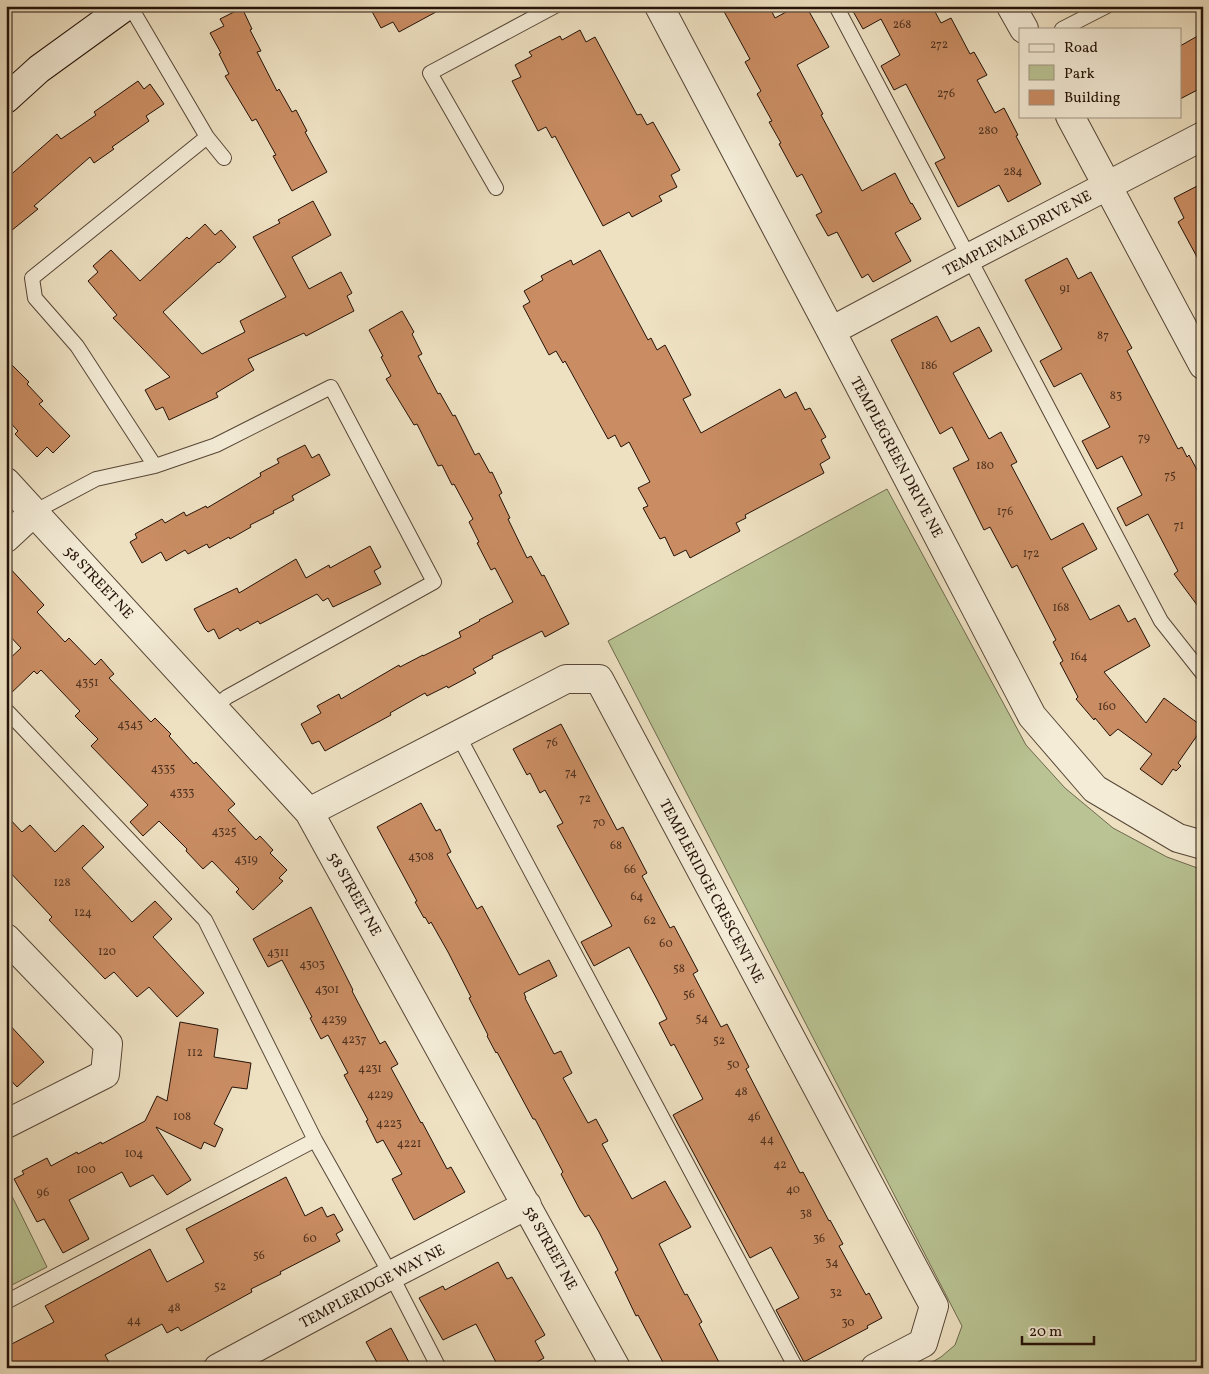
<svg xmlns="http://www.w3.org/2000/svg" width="1209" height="1374" viewBox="0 0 1209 1374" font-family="Vollkorn,serif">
  <rect width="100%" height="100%" fill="#eee1c2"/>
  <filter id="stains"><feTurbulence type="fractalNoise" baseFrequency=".004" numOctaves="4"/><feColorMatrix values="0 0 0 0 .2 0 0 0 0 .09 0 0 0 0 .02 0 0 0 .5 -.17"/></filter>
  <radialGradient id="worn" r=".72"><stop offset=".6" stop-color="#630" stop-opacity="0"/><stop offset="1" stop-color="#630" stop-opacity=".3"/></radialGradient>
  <!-- green -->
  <path fill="#b9c393" stroke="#6e6a4e" d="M 887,489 L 1026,745 L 1065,788 L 1113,828 L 1167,857 L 1203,870 L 1203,1368 L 922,1368 L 941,1357 L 955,1345 L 962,1326 L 608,641 Z
    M 6,1184 L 47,1267 L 6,1288 Z"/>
  <!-- building -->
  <path fill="#ca8d63" stroke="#241208" d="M 369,6 L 447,6 L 399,32 L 393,22 L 381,28 Z
    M 721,6 L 769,6 L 775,18 L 797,6 L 806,6 L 829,47 L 797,65 L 823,114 L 821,115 L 862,191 L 895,173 L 911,204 L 912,203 L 921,219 L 895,233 L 911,261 L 873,282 L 868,274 L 862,278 L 837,232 L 828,236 L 816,215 L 822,212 L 802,174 L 797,177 L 779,144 L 781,143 L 769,122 L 772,121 L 757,94 L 761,91 L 745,62 L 750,59 Z
    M 850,6 L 932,6 L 941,23 L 951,18 L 970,54 L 974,52 L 987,75 L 977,80 L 995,113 L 1004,108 L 1018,135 L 1016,136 L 1041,184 L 1008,202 L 999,185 L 958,207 L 935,163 L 945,158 L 906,84 L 894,90 L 881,66 L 900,55 L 881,19 L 863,29 Z
    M 242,8 L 252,29 L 250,30 L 261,51 L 257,52 L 277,91 L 279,89 L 292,112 L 296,110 L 307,131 L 305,132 L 327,172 L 292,191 L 273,156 L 276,155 L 256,119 L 252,121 L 225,76 L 229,74 L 219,54 L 221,53 L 210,33 L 224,26 L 220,19 Z
    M 580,30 L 586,42 L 595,37 L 637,115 L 641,114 L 647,125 L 653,122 L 680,170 L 671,175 L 677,187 L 659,196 L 662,201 L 632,217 L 629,212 L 603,226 L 555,136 L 552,138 L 546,127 L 538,131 L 512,81 L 521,77 L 515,65 L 532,56 L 529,52 L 560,36 L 562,40 Z
    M 1203,33 L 1203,87 L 1180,99 L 1180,46 Z
    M 138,81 L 144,89 L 150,84 L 164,104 L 146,116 L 149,121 L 112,147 L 114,149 L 94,163 L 90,157 L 34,206 L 38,209 L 6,235 L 6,179 L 57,134 L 61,139 L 96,115 L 94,112 Z
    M 1203,183 L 1203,268 L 1178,222 L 1184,218 L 1174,198 Z
    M 313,201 L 331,235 L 292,257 L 309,289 L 341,272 L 352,293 L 347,296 L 354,311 L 306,336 L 304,333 L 248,359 L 254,370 L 216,393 L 218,397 L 169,420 L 163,407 L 156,410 L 145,390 L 170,377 L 113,318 L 117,315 L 88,281 L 98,272 L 93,266 L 111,250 L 140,281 L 187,237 L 189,239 L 205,224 L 215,235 L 221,230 L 236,247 L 219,263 L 218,262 L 163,312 L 202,354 L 245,332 L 240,321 L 286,297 L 253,237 L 280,223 L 278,220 Z
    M 600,250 L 648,340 L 651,338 L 657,350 L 665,345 L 676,366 L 691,395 L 683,399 L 701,433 L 780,389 L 785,398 L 796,392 L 805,410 L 810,408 L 826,437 L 821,440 L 830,458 L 820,464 L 824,473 L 745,515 L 746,518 L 736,523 L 740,531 L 690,558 L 686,550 L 674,556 L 665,537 L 660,539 L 643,508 L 648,506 L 638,488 L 650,482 L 629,442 L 621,447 L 615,435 L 608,439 L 565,361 L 563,363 L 556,351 L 549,355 L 523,306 L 530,302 L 524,291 L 543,280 L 541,276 L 571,260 L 573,265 Z
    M 1067,258 L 1078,279 L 1091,272 L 1132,348 L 1127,351 L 1178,449 L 1182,447 L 1187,457 L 1189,455 L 1203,481 L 1203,613 L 1174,574 L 1178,571 L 1148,514 L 1126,526 L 1117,508 L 1142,495 L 1122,456 L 1097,469 L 1082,441 L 1110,427 L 1081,373 L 1054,387 L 1040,361 L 1062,349 L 1025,280 Z
    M 402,311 L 414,332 L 412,334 L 422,354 L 418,356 L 438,394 L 440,393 L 453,416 L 455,415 L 475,455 L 479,453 L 490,473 L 492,472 L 502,493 L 499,495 L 510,518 L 508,519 L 527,558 L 531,556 L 542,576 L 544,575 L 569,624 L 545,637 L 542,631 L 492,656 L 493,658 L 473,669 L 476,673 L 448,688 L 447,686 L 427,696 L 425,693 L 390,713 L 391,715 L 325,751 L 319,741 L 312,744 L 301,724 L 321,713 L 317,706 L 339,694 L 341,699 L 399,665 L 400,667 L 423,655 L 423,656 L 461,637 L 459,632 L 480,621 L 479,620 L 513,602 L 495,568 L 491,570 L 477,543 L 479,542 L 469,522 L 473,519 L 454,484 L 452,485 L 442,465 L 438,466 L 417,424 L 414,425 L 386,379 L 391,376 L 381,357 L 383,356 L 369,330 Z
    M 937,316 L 951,342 L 979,327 L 992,351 L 953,373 L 989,439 L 1001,432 L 1017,462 L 1011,465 L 1051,540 L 1083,523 L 1097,549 L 1062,568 L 1090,620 L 1119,605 L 1128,622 L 1135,618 L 1150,646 L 1104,672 L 1146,723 L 1164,698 L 1203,727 L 1178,763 L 1181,766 L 1176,771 L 1173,769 L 1162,785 L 1140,769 L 1152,754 L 1118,729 L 1110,736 L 1095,718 L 1094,720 L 1076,699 L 1078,697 L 1060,663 L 1063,661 L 1053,642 L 1056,640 L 1017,565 L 1012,568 L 990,527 L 984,530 L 953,468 L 969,460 L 952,427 L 940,434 L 891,340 Z
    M 6,359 L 29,382 L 27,384 L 43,401 L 39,404 L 70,436 L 53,453 L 47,447 L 37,457 L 15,434 L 18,431 L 6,418 Z
    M 305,445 L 312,458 L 319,454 L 330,475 L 292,496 L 294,500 L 273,511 L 274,513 L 250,525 L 251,527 L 230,539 L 229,537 L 209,548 L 207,544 L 188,554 L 185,550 L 166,561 L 161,552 L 142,563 L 130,542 L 137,538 L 135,534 L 162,519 L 165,523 L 184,512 L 186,516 L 206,506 L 207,508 L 261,476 L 260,473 L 279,463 L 277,459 Z
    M 370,546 L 381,567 L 374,571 L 381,584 L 333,607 L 328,598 L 323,601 L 317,594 L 260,624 L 258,621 L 240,631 L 238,628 L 219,639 L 214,629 L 208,632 L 205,629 L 194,609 L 237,588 L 239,593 L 296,559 L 306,578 L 329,565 L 330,568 Z
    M 6,564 L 44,605 L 37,612 L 65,642 L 69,638 L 95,665 L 101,659 L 114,674 L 109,678 L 151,722 L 155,718 L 171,734 L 169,736 L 194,764 L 196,762 L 235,804 L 228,810 L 256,840 L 260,836 L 273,850 L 270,853 L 287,870 L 279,878 L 283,881 L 253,910 L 236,892 L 239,889 L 212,861 L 203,869 L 186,851 L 187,849 L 159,821 L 143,836 L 130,822 L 148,805 L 91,746 L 98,739 L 75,716 L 80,711 L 41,670 L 37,674 L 34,671 L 6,698 L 6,662 L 21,648 L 6,632 Z
    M 561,724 L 617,830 L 623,827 L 647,873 L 642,876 L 670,928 L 674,926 L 698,971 L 693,974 L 721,1027 L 727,1024 L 749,1067 L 746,1069 L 800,1173 L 803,1172 L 829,1221 L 830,1220 L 843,1244 L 839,1246 L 866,1295 L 869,1293 L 882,1318 L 867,1326 L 868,1328 L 804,1362 L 776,1310 L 799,1298 L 771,1247 L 750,1258 L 673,1115 L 703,1099 L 674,1044 L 671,1046 L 659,1023 L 667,1019 L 658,1001 L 629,947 L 594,966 L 581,942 L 612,926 L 557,826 L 563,823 L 545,790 L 540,793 L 530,773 L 527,775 L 513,749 Z
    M 421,803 L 436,831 L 440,829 L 451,852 L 447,854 L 477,909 L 482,906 L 519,975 L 549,960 L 557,976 L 524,993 L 526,998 L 525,998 L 554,1054 L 561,1051 L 572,1073 L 563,1078 L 588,1123 L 596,1119 L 608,1141 L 602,1144 L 632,1199 L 665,1181 L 691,1227 L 659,1244 L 685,1295 L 687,1294 L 702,1322 L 699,1324 L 722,1368 L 666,1368 L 638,1315 L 636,1316 L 615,1272 L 618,1270 L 599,1232 L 589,1215 L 585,1217 L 580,1210 L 561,1174 L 563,1172 L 535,1119 L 533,1119 L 497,1052 L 496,1053 L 487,1036 L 488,1035 L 469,998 L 471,997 L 448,952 L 431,922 L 429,924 L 425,917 L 424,918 L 415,902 L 417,901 L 377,827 Z
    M 6,815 L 22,832 L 30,825 L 55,852 L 83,825 L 104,847 L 82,868 L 132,922 L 155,901 L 172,919 L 153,937 L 204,993 L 177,1017 L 149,987 L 137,997 L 114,972 L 105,979 L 49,920 L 52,917 L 6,868 Z
    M 311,907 L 353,990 L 352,991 L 380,1044 L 385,1041 L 398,1064 L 391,1068 L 421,1123 L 422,1122 L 447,1169 L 451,1167 L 465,1192 L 414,1220 L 392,1179 L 402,1174 L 383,1140 L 377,1143 L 366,1121 L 368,1120 L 344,1075 L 348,1073 L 328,1035 L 321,1039 L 310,1018 L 312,1017 L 282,960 L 268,967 L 253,939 Z
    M 6,1021 L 44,1062 L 17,1087 L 6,1075 Z
    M 180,1022 L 218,1029 L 214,1057 L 251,1063 L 247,1089 L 232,1087 L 214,1124 L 223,1129 L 215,1147 L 204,1142 L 201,1149 L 156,1127 L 191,1180 L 167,1195 L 153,1175 L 130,1187 L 122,1172 L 69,1200 L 89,1239 L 63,1253 L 44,1219 L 37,1222 L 14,1179 L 24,1174 L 22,1171 L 47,1158 L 51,1166 L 77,1152 L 78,1154 L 101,1142 L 102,1144 L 145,1121 L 157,1096 L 167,1101 Z
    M 286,1177 L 305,1216 L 322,1207 L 327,1217 L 334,1214 L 343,1230 L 336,1234 L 340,1241 L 280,1272 L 281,1274 L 251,1289 L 252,1292 L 181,1331 L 178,1327 L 167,1333 L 162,1324 L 105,1355 L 112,1368 L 12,1368 L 6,1357 L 6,1347 L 54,1322 L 45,1306 L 150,1249 L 167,1282 L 204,1262 L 186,1229 Z
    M 498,1262 L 507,1279 L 512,1277 L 545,1335 L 535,1341 L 544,1358 L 526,1368 L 499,1368 L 476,1324 L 443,1340 L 419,1298 L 443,1286 L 445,1290 Z
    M 391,1328 L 412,1368 L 380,1368 L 366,1342 Z"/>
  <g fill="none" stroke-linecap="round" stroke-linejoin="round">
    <defs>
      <path id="lane" d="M 130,6 L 207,137 L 224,158
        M 836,6 L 1161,621 L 1203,674
        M 1062,29 L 1107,6
        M 496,188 L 430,73 L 555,6
        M 155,466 L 77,346 L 35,298 L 32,278 L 207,137
        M 34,512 L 96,479 L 155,466 L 216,445 L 331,387 L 434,582 L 227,697 L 214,708
        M 6,710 L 205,920 L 315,1140 L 6,1302
        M 458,735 L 796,1368
        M 315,1140 L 391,1275 L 439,1368"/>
      <path id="street" d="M 659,6 L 831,331 L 1032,716 L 1095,789 L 1178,838 L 1203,845
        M 1011,6 L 1024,29
        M 1070,116 L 1203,365
        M 831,331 L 970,257 L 1203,136
        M 6,482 L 309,812 L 616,1368
        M 6,538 L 34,512
        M 309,812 L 566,679 L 599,679 L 934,1306 L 923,1343 L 875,1368
        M 6,938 L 108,1044 L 105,1074 L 6,1124
        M 218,1368 L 391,1275 L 527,1205"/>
      <path id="secondary" d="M 6,99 L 39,69 L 126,6"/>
    </defs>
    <!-- lane casing -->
    <use href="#lane" stroke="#564636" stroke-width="16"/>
    <!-- street casing -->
    <use href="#street" stroke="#564636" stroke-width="30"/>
    <!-- secondary casing -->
    <use href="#secondary" stroke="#241208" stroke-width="30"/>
    <!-- lane -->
    <use href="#lane" stroke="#f4ecd7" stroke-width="14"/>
    <!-- street -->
    <use href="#street" stroke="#f4ecd7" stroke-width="28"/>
    <!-- secondary -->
    <use href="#secondary" stroke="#f4ecd7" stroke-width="28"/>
  </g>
  <g text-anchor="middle" stroke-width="4" stroke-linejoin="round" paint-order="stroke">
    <!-- number labels -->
    <g font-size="12" fill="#4e311f">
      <text x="902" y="28">268</text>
      <text x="939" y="48">272</text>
      <text x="946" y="97">276</text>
      <text x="988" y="134">280</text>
      <text x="1013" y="175">284</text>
      <text x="1065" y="292">91</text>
      <text x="1103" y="339">87</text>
      <text x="929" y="369">186</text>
      <text x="1116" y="399">83</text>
      <text x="1144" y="441">79</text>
      <text x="985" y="469">180</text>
      <text x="1170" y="479">75</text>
      <text x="1005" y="515">176</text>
      <text x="1179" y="529">71</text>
      <text x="1031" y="557">172</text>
      <text x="1061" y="611">168</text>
      <text x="1079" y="660">164</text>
      <text x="87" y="686">4351</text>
      <text x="1107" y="710">160</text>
      <text x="130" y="728">4343</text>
      <text x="552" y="746">76</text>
      <text x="163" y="772">4335</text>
      <text x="571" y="776">74</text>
      <text x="182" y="796">4333</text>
      <text x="585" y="802">72</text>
      <text x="599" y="826">70</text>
      <text x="224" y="835">4325</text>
      <text x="616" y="849">68</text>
      <text x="421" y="860">4308</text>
      <text x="246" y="863">4319</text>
      <text x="630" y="873">66</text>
      <text x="62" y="886">128</text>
      <text x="637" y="900">64</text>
      <text x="83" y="916">124</text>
      <text x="650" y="924">62</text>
      <text x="666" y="947">60</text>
      <text x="107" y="955">120</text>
      <text x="278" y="956">4311</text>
      <text x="312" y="968">4303</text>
      <text x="679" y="972">58</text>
      <text x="327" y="993">4301</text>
      <text x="689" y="998">56</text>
      <text x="702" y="1022">54</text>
      <text x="334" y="1023">4239</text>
      <text x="354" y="1043">4237</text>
      <text x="719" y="1044">52</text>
      <text x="195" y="1056">112</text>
      <text x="733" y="1068">50</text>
      <text x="370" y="1072">4231</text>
      <text x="741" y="1095">48</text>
      <text x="380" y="1098">4229</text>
      <text x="182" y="1120">108</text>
      <text x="754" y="1120">46</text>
      <text x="389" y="1127">4223</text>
      <text x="767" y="1143">44</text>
      <text x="409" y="1147">4221</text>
      <text x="134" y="1157">104</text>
      <text x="780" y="1168">42</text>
      <text x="86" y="1173">100</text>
      <text x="793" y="1193">40</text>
      <text x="43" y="1196">96</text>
      <text x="806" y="1217">38</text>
      <text x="310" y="1242">60</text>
      <text x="819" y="1242">36</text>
      <text x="259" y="1259">56</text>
      <text x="832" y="1266">34</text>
      <text x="220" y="1290">52</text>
      <text x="836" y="1296">32</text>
      <text x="174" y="1311">48</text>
      <text x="134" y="1324">44</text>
      <text x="848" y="1326">30</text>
    </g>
    <!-- street labels -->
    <g font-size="15" fill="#241208" stroke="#f4ecd7">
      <text transform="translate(1017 233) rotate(-28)" y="5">TEMPLEVALE DRIVE NE</text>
      <text transform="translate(897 457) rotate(62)" y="5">TEMPLEGREEN DRIVE NE</text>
      <text transform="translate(99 582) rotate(47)" y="5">58 STREET NE</text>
      <text transform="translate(712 891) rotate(62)" y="5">TEMPLERIDGE CRESCENT NE</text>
      <text transform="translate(355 894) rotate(61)" y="5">58 STREET NE</text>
      <text transform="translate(551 1248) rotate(61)" y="5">58 STREET NE</text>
      <text transform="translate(372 1286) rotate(-28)" y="5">TEMPLERIDGE WAY NE</text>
    </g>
  </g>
  <!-- margin -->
  <rect width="1209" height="1374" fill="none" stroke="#eee1c2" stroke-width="25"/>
  <rect x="8" y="8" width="1194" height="1359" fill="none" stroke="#241208" stroke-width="2.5"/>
  <rect x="12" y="12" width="1184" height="1349" fill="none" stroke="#241208"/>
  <!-- legend -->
  <rect x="1019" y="28" width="162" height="90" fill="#f4ecd7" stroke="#a19584"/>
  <rect x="1029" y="44" width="25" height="8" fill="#f4ecd7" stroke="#a19584"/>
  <text x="1064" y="52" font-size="15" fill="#241208">Road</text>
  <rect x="1029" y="65" width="25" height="15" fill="#b9c393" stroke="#a19584"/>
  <text x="1064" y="78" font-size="15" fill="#241208">Park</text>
  <rect x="1029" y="90" width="25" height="15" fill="#ca8d63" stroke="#a19584"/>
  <text x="1064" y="102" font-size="15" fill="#241208">Building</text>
  <!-- scale -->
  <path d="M1022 1336v8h72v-8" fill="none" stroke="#241208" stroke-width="2.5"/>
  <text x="1029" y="1336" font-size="15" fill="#241208" stroke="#f4ecd7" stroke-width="4" paint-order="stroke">20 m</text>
  <rect width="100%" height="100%" filter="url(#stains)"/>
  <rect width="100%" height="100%" fill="url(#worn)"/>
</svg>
